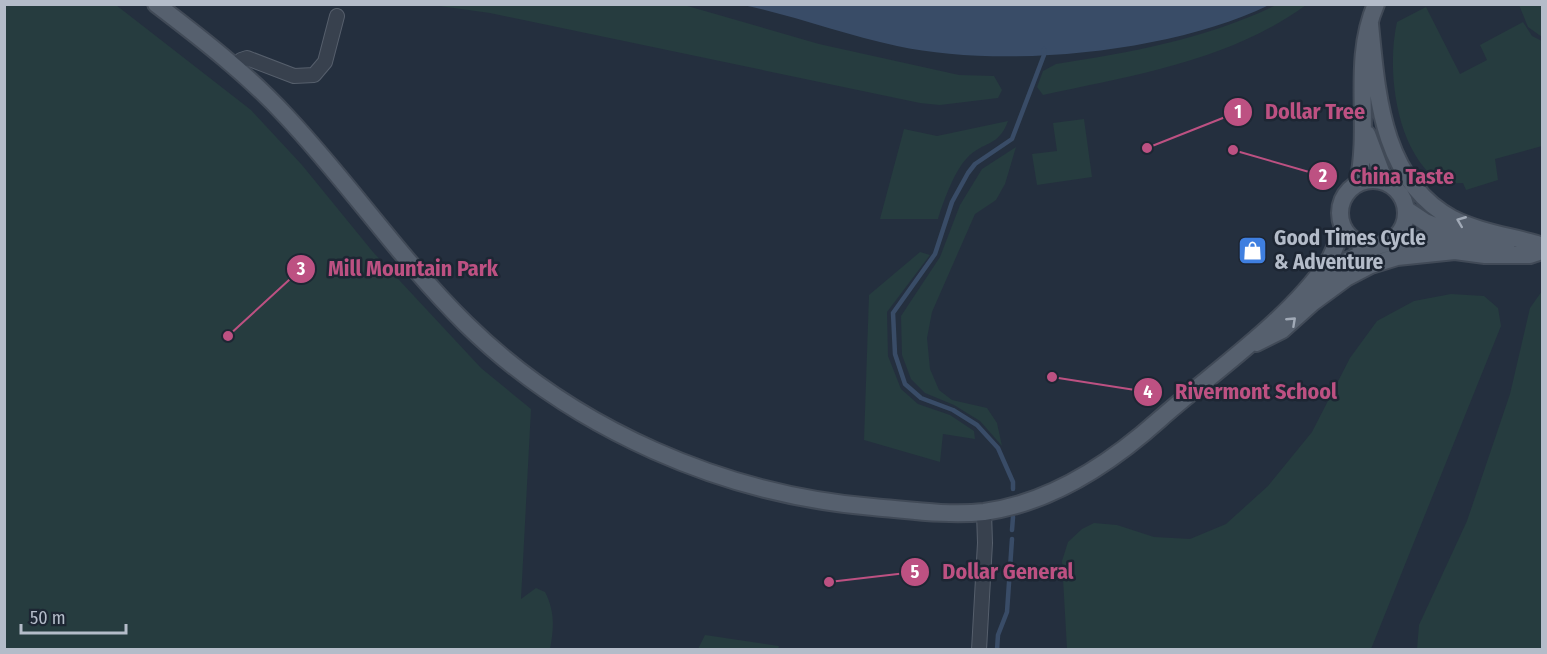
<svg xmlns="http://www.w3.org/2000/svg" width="1547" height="654" viewBox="0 0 1547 654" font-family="'Fira Sans Condensed',sans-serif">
  <rect width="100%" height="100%" fill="#242f3e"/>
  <!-- green -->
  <path fill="#263c3f" d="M 116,5 L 251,110 L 302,165 L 373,252 L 481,368 L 531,409 L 521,599 L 536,588 L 545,592 C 555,611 554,629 550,649 L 5,649 L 5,5 Z
    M 432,5 L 684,5 L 819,44 L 959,75 L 994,76 L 1002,90 L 998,98 L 940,105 L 920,103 L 490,13 Z
    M 1276,5 L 1306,5 C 1229,61 1135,75 1043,95 L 1037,87 L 1043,71 L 1056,64 C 1132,52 1206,39 1276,5 Z
    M 1519,5 L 1542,5 L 1542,37 L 1528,27 Z
    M 1426,7 L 1460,74 L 1487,60 L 1480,45 L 1523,22 L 1532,36 L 1542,41 L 1542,146 L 1495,159 L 1498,180 L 1466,190 L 1463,183 L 1441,183 C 1396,153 1386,71 1397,22 Z
    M 1084,119 L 1092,177 L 1037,185 L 1032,154 L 1057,151 L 1053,123 Z
    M 1008,121 C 999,147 983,141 967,158 C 955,170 943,202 938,219 L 880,219 L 904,129 L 937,136 Z
    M 1016,147 L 1005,184 L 996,200 L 975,214 L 932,312 L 927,338 L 930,369 L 939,390 L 952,400 L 987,408 L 997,423 L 1002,446 L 980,421 L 954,405 L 925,393 L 911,379 L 902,355 L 901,316 L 940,257 L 960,205 L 982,169 Z
    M 920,252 L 930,255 L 887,312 L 888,356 L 901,389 L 918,404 L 950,415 L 974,431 L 975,439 L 943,434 L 940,462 L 864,440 L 869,295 Z
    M 1542,291 L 1542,649 L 1417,649 L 1419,625 L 1467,521 L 1510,394 L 1530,308 Z
    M 1451,294 L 1484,296 L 1498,308 L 1501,326 L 1371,649 L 1067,649 L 1062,561 L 1068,542 L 1082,529 L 1094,523 L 1117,525 L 1154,537 L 1190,539 L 1226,524 L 1268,486 L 1312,432 L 1350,358 L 1377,321 L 1414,301 Z
    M 705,635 L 779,646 L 778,649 L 698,649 Z"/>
  <!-- water -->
  <path fill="#394c67" d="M 743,5 L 1269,5 C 1170,53 1004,69 897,46 C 845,35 795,16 743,5 Z"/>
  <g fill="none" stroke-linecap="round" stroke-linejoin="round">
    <!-- stream -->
    <path stroke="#394c67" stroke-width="4.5" d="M 1013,489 L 1013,482 L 998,448 L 977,425 L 953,410 L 921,398 L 905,384 L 895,354 L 893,313 L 935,254 L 952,202 L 968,173 L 975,164 L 1012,139 L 1044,55 L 1044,49
      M 1012,530 L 1013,517
      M 997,650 L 998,635 L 1007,612 L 1012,539"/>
    <defs>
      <path id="minor" d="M 235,67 L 241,60 L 247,58 L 294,76 L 314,75 L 325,62 L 337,16
        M 979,650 L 985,543 L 984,512"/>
      <path id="major" d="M 156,4 C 202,39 247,74 286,116 C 349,183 401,260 466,324 C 573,429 724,495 873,507 C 909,510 948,516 984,512 C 1051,503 1111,463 1160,419 C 1213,372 1288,321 1328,262 C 1334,252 1338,239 1343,228
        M 1370,24 C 1377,95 1382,181 1453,219 C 1479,232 1510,236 1537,244
        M 1367,134 L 1385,182
        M1340 213a33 33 0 1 1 66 0a33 33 0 1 1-66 0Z
        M 1358,183 C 1371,123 1351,62 1376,4
        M 1407,210 L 1425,222 L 1457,235
        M 1390,243 L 1414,238 L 1507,243
        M 1319,281 L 1347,261 L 1376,247
        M 1256,343 L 1282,330 L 1312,303 L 1346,278 L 1371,265 L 1397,257 L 1455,251 L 1485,255 L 1530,255 L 1542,251"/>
    </defs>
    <!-- minor casing -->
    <use href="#minor" stroke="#565f6c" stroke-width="16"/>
    <!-- major casing -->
    <use href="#major" stroke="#414a57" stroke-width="20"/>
    <!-- minor -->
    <use href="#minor" stroke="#38414e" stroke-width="14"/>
    <!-- major -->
    <use href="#major" stroke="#56606e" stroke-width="16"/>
  </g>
  <!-- one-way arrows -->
  <defs><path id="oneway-chevron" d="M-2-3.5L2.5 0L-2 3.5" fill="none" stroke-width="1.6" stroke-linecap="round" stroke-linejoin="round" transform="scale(1.5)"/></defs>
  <g stroke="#a1aab7">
    <use href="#oneway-chevron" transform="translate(1461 221) rotate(-158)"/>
    <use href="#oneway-chevron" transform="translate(1292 321) rotate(-43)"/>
  </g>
  <!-- icons -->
  <defs>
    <symbol id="shop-square" viewBox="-11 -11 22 22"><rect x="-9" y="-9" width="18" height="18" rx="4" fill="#3f7fe0" stroke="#1d2633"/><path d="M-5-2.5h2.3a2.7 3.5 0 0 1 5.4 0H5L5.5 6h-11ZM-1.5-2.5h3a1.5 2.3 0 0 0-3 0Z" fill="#fff"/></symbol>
  </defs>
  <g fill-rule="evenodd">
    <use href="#shop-square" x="1236" y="234" width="33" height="33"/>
  </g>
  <g text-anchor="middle" stroke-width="5" stroke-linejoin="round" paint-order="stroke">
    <!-- poi labels -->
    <g font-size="21" font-weight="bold" fill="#b4bcc9" stroke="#1d2633" text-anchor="start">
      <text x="1274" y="245">Good Times Cycle<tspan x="1274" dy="24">&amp; Adventure</tspan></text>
    </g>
  </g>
  <!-- callouts -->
  <path fill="none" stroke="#bd5182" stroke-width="2" d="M1147 148L1238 112M1233 150L1323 176M228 336L301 269M1052 377L1148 392M829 582L915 572"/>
  <g fill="#bd5182" stroke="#1d2633" stroke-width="2">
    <circle cx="1147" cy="148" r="6"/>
    <circle cx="1233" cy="150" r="6"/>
    <circle cx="228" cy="336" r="6"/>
    <circle cx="1052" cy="377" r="6"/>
    <circle cx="829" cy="582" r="6"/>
    <circle cx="1238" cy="112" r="15"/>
    <circle cx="1323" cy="176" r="15"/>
    <circle cx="301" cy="269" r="15"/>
    <circle cx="1148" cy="392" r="15"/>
    <circle cx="915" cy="572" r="15"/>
  </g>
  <g font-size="18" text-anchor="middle" font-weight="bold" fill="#fff">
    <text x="1238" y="118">1</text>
    <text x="1323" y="182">2</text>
    <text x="301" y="275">3</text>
    <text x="1148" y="398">4</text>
    <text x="915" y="578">5</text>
  </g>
  <g font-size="22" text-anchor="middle" font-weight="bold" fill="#bd5182" stroke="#1d2633" stroke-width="5" stroke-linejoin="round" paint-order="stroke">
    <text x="1315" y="119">Dollar Tree</text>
    <text x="1402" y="184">China Taste</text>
    <text x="413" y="276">Mill Mountain Park</text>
    <text x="1256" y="399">Rivermont School</text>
    <text x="1008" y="579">Dollar General</text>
  </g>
  <!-- border -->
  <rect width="1547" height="654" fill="none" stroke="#b4bcc9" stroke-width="12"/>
  <!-- scale -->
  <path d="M21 624v9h105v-9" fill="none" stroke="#b4bcc9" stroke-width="3"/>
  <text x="30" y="624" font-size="18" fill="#b4bcc9" stroke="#1d2633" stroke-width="4.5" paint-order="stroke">50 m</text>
</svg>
